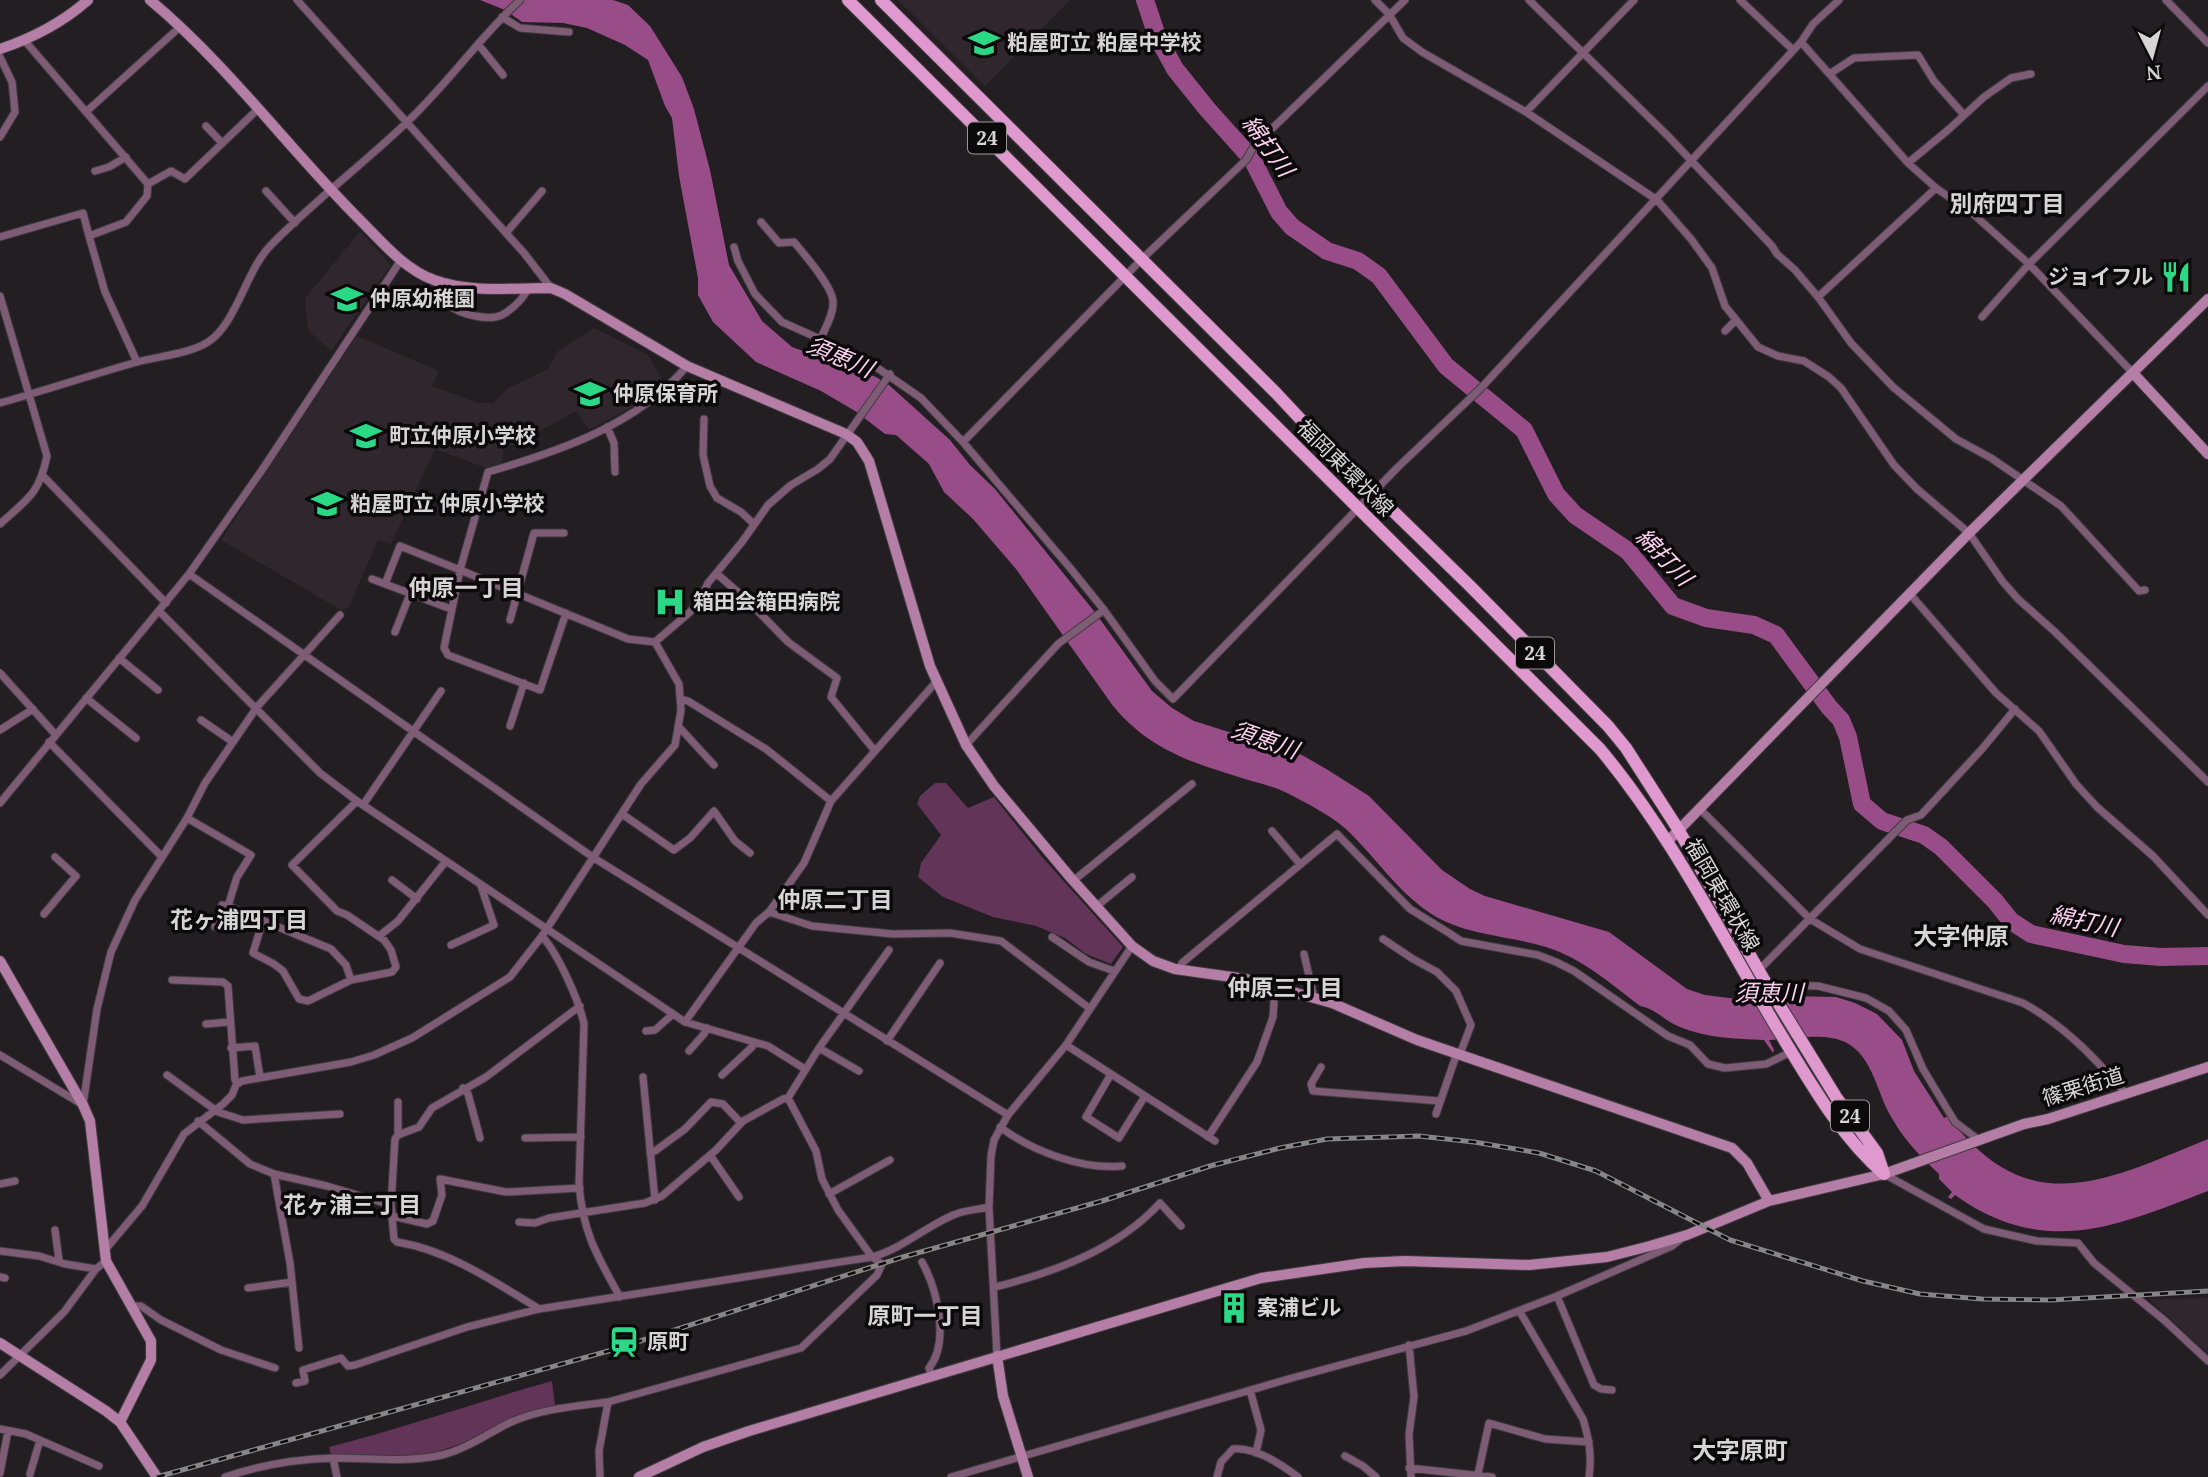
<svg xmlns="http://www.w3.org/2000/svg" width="2208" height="1477" viewBox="0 0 2208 1477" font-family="'Noto Serif','Noto Sans JP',serif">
  <rect width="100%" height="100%" fill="#221e21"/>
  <!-- built -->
  <path fill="#2f272d" d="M 898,0 L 1070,0 L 985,86 Z
    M 360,231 L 391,265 L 331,351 L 308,330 L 305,299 Z
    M 594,328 L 648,355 L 663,380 L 632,407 L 589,430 L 576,411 L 517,444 L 503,448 L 502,464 L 486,468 L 435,449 L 391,544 L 378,540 L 349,607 L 341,610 L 221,540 L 357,336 L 439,371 L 432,386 L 478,403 L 493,403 L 507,389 L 548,369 L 558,351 Z
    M 2208,1298 L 2208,1354 L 2149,1299 Z"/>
  <!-- green -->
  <path fill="#623458" d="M 935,783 L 946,783 L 968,808 L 994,797 L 1043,858 L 1123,947 L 1111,964 L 1086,954 L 1065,938 L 1036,926 L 993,917 L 943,897 L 918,877 L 921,863 L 941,835 L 917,804 L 920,796 Z
    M 552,1381 L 555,1405 L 511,1419 L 460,1444 L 437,1452 L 416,1455 L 331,1455 L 329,1447 C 404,1428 477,1402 552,1381 Z"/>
  <!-- water -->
  <path fill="#984c88" d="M 480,0 L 613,0 L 628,5 L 650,26 L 682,77 L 694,109 L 710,170 L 729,265 L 762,321 L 792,347 L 876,377 L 889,385 L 950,440 L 970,465 L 995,489 L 1094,611 L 1152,691 L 1172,708 L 1194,721 L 1302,755 L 1328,770 L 1369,796 L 1442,870 L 1470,889 L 1485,896 L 1609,932 L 1687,989 L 1705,995 L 1745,1000 L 1788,996 L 1836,997 L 1855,1003 L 1877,1014 L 1902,1040 L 1914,1071 L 1944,1118 L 1948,1116 C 2028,1223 2105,1181 2208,1139 L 2208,1191 C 2117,1226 2044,1259 1955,1195 L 1951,1199 L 1948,1197 L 1952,1192 L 1939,1179 L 1939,1174 C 1921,1157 1905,1141 1893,1120 C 1877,1096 1874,1056 1845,1042 C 1823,1032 1792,1039 1769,1040 L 1774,1050 L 1773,1053 L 1764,1040 C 1735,1039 1707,1038 1680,1027 C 1666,1022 1655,1008 1640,1006 C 1611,984 1582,958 1546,947 C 1507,935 1465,936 1430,913 C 1398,892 1375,857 1348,831 C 1334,817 1303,801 1285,792 C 1272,786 1258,783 1245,779 C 1191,762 1151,751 1113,706 L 1016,569 L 973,519 L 944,492 L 929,464 L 896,435 L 885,434 L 855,411 L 821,391 L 756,362 L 713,322 L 698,295 L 698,278 L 679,176 L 672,118 L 665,106 L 648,60 L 625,45 L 587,28 L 563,23 L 522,22 L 505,10 Z"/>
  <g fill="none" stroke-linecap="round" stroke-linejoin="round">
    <!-- river -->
    <path stroke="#984c88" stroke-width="18" d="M 1145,0 L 1157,36 L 1175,69 L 1208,110 L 1252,159 L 1279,212 L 1292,227 L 1327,251 L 1358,261 L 1379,276 L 1446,366 L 1524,430 L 1556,494 L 1575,515 L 1628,551 L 1673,606 L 1706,618 L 1754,625 L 1776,635 L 1829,707 L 1841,720 L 1848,737 L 1862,804 L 1882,821 L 1924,835 L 1941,847 L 1995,901 L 2011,921 L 2031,934 L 2124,954 L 2161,957 L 2208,956"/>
    <defs>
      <path id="street" d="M 297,0 L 524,253 L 551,288
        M 1375,0 L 1389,14 L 1403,38 L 1422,52 L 1526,112 L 1657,200 L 1691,239 L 1712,268 L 1725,306 L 1758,347 L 1778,356 L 1804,361 L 1829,377 L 1841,388 L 1894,465 L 1917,489 L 1969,533 L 2003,582 L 2018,599 L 2054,631 L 2208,782
        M 1529,0 L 1668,136 L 1772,246 L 1777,254 L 1795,270 L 1818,297 L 1851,343 L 1893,387 L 1956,439 L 1991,458 L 2061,506 L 2139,591 L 2145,590
        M 1740,0 L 1792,49
        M 2166,0 L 2208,43
        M 502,17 L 520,28 L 569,32
        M 25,41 L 148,184 L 147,196 L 126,222 L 89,236 L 105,292 L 137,362
        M 1801,42 L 1908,163 L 1936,188 L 1972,213 L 2029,264 L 2133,373
        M 478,44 L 503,75
        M 0,57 L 12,82 L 15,112 L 0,137
        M 1831,73 L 1854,58 L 1918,55 L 1934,81 L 1964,115
        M 87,111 L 181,26
        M 1526,112 L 1634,0
        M 206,126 L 222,143
        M 1908,163 L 1948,130 L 1984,97 L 2011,78 L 2031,74
        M 95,171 L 109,167 L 126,157
        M 148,184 L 171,171 L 185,179 L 258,109
        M 266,191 L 295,223
        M 761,222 L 779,243 L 794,242 C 804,254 833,287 833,302 C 834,314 825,328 821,338
        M 506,233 L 542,191
        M 0,237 L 83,213 L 89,236
        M 734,247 L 738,261 L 755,294 L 782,322 L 863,358 L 921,398 L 963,442 L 1071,569 L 1104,610 L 1155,681 L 1173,699 L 1397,468 L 1481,388 L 1801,42 L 1813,24 L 1839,0
        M 437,281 C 438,290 442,299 449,305 C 460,315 489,321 502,315 C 513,309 523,298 529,288
        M 0,296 L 47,456 C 39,495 27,499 0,524
        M 1818,297 L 1936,188
        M 1982,317 L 2029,264 L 2208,86
        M 1725,331 L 1735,321
        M 687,366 C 637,425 560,451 488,472 L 460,570 L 628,639 L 655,642 L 690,612 L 701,598 L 708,583 L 742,542 L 768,505 L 791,485 L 818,469 L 830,459 L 890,374
        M 0,403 C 46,390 91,375 137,362 C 159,356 189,354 208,342 C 237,323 246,270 271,245 C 313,202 362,165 405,124 C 446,86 479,38 520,0
        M 704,419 L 703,455 L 710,486 L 717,498 L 741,512 L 754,524
        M 607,427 L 614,443 L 615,472
        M 963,442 L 1142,259 L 1246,160 L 1254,146 L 1405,0
        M 43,476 L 166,603
        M 189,574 L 594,858 L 1008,1115
        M 717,574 L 747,600 L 788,642 L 837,678 L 831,697 L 875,751
        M 372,579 L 451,609
        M 385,584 L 400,546 L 460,570 L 444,648 L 448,655 L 540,690 L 566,613
        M 1910,594 L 1996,693 L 2039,731 L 2076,784 L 2097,807 L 2153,856 L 2208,915
        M 159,611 L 320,773 L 357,801 L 685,1022 L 768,1046 L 805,1069
        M 510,620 L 534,533 L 564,533
        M 395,632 L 410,594
        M 119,658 L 158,690
        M 0,673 L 55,734
        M 86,698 L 136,738
        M 681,699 L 688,701 L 766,749 L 831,801
        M 201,720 L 233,742
        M 510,726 L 524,683
        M 679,727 L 714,765
        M 0,730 L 33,709
        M 49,742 L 162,857
        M 966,745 L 1058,644 L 1104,610
        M 0,803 L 189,574 L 262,470 L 401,260
        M 363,805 L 441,691
        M 1699,808 L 1810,919 L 1860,949 L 2023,1003 C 2065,1026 2095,1058 2126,1094
        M 622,814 L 674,850 L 690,838 L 714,811 L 735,841 L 750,853
        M 187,818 L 251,855 L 237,877 L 228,906
        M 1272,831 L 1300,864
        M 392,880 L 417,899
        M 1073,881 L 1192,784
        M 1097,906 L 1132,877
        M 769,912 L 812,926 L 893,934 L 950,933 L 1001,941 L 1089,1008
        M 44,914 L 76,876 L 55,857
        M 263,920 L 253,953 L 274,964 L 283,971 L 299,999 L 308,1001 L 351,980 L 392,972 L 396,967 L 391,950 L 384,940 L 347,915 L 337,911 L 292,865 L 357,801
        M 215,927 L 222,905 L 228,906 L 331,949 L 346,965 L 351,980
        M 379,936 L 398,921 L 446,861
        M 542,936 C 558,954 579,1000 584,1024 L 579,1183 C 582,1231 597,1256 620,1297
        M 1052,937 L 1089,962 L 1114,971
        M 1383,939 L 1413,959 L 1437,972 L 1456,991 L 1471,1025 L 1460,1054
        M 451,945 L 494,925 L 481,886
        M 1304,954 L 1314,998
        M 1179,969 L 1182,963 L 1337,834 L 1410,909 L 1449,933 L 1461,941 L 1538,955 L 1556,962 L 1574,971 L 1668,1036 L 1690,1045 L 1708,1064 L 1725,1068 L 1766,1064 L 1791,1052
        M 1758,971 L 1907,820 L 1921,815 L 1982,749 L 2015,709
        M 172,980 L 223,982 L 228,986 L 235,1080 L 238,1083
        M 1765,985 L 1818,986 L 1866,998 L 1889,1011 L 1906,1030 L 1923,1069 L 1955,1122 L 1979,1140
        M 685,1022 L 756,923 L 769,912 L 804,863 L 831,801 L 936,682
        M 206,1024 L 229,1022
        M 646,1031 L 655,1030 L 673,1014
        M 887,1041 L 940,963
        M 1066,1045 L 1215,1141
        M 231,1048 L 255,1046 L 260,1077
        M 819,1048 L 859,1071
        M 689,1051 L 704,1034 L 707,1028
        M 0,1055 L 83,1105 L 97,1009 L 111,952 L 135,900 L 187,818 L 205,783 L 257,707 L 340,615
        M 1321,1067 L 1311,1084 L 1313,1091 L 1440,1101
        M 1111,1074 L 1086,1117 L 1119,1138 L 1145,1096
        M 167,1075 L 218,1112 L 243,1120 L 340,1114
        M 722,1075 L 752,1047 L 754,1042
        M 643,1077 L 655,1200
        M 463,1088 L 468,1094 L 480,1138
        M 1436,1114 L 1457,1053
        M 198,1121 L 250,1164 L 274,1174 L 327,1186 L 391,1205
        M 1000,1127 C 1032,1151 1082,1170 1122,1166
        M 398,1135 L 398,1102
        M 1208,1137 L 1257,1062 L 1273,1017 L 1274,1002 L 1272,986
        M 525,1138 L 581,1137
        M 650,1152 L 655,1151 L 685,1129 L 711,1102 L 723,1104 L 741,1123
        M 710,1155 L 739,1197
        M 274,1174 L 290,1263 L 299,1348
        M 1884,1174 L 1984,1229 L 2037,1241 L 2078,1243 L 2094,1263 L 2164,1320 L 2208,1361
        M 0,1184 L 15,1181
        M 829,1194 L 890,1160
        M 392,1216 L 427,1224 L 433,1221 L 442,1195 L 440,1179 L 506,1192 L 580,1188
        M 519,1222 L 535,1223 L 549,1218 L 645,1203 L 662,1196 L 716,1150 L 743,1121 L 783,1099 L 788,1098
        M 55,1230 L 59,1260
        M 0,1251 L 39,1256 L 65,1264 L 96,1269
        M 104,1251 L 142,1206 L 184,1134 L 223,1104 L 232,1095 L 236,1085 L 242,1081 L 351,1062 L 374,1055 L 412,1038 L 510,977 L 542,936 L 641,784 L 675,745 L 681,710 L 679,684 L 655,642
        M 922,1262 C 937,1289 950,1342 929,1368 L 932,1376
        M 0,1277 L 5,1278
        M 995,1287 C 1055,1272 1118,1249 1160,1203 L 1181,1226
        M 248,1288 L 292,1282
        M 1557,1296 L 1594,1385 L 1601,1389 L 1612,1390
        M 131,1306 L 141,1306 L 161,1320 L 221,1350 L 275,1368
        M 539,1309 C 495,1282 448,1250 397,1242 L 394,1239 L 391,1205 L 395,1139 L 398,1135 L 419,1127 L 432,1108 L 486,1077 L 580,1006
        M 1520,1312 L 1583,1419 C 1589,1439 1592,1456 1589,1477
        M 1409,1345 L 1414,1397 L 1409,1434 L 1411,1477
        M 997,1356 L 989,1207 L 991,1156 L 994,1140 L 1008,1115 L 1066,1045 L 1132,946
        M 0,1375 L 64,1312 L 96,1269 L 106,1261
        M 296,1383 L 305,1381 L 303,1370 L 341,1358 L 348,1366 L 355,1365 L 467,1327 L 539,1309 L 872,1257 C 901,1249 924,1228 951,1216 C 963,1210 977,1210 989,1207
        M 1250,1390 L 1261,1430 L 1256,1453
        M 0,1429 L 26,1434 L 99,1466
        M 1345,1456 L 1363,1466 L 1376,1477
        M 333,1458 L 337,1477
        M 1409,1468 L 1492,1477
        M 0,1473 L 8,1431
        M 30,1474 L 40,1440
        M 1478,1474 L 1489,1423 L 1545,1439 L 1589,1442
        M 225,1477 C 260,1465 297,1459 335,1458 C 370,1458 407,1463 442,1455 C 466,1449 487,1434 509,1423 C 539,1409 576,1406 608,1402
        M 600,1477 L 599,1451 L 608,1402 L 801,1348 L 877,1275 L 882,1264 L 872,1257 L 838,1210 L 822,1179 L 816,1151 L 788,1098 L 819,1048 L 889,950
        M 951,1477 L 1292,1378 L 1466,1331 L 1557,1296 L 1672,1246 L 1681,1239
        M 1217,1477 L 1221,1462 L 1233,1449 C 1255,1447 1281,1464 1298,1477"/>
      <path id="secondary" d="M 150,0 C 228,65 288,148 360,220 C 382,242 404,269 434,280 C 469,293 514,288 551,288 L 565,294 L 687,366 L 846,434 L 857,442 L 869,461 L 930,666 L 966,745 L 994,786 L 1070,877 L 1132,946 L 1153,961 L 1175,969 L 1246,979 L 1332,1003 L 1417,1040 L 1732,1148 L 1747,1163 L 1769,1201
        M 0,49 C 33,38 62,23 88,0
        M 2133,373 L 2208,454
        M 1668,841 L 1969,533 L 2208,299
        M 0,961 L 83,1105 L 90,1121 L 106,1261 L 151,1341 L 151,1360 L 120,1422 L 157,1477
        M 0,1343 L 106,1411 L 120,1422
        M 997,1356 L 1003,1396 L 1028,1477
        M 639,1477 L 703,1447 L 749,1431 L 1261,1278 L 1364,1263 L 1405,1261 L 1529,1265 L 1607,1257 L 1650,1246 L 1687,1235 L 1769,1201 L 1884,1174 L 2024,1124 L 2048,1119 L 2208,1067"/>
      <path id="primary" d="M 848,0 L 1600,749 C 1672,835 1722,937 1780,1033 C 1810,1082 1840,1136 1884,1174
        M 881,0 L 1276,393 L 1319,439 L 1471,587 L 1608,726 L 1626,748 L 1678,829 L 1767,985 L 1836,1097 L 1877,1153 L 1884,1174"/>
    </defs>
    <!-- street casing -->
    <use href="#street" stroke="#3f3b3e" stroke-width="9"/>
    <!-- secondary casing -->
    <use href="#secondary" stroke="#3f3b3e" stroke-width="12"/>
    <!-- primary casing -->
    <use href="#primary" stroke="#3f3b3e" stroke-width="14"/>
    <!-- street -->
    <use href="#street" stroke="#7e5c75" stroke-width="7"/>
    <!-- secondary -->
    <use href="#secondary" stroke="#b57ea7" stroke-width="10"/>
    <!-- primary -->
    <use href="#primary" stroke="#df99ce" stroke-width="12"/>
    <defs>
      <path id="rail" d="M 157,1477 L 612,1350 L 903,1257 L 1102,1201 L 1210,1166 L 1280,1148 L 1327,1139 L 1419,1136 L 1474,1142 L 1539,1153 L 1596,1171 L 1730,1240 L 1863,1281 L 1920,1294 L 1982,1299 L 2051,1300 L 2208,1291"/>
    </defs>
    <!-- rail casing -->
    <use href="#rail" stroke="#888587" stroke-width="5"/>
    <!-- rail -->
    <use href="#rail" stroke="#0b090a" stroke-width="2.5" stroke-dasharray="8" stroke-linecap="butt"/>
  </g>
  <!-- icons -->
  <defs>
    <symbol id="school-bare" viewBox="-9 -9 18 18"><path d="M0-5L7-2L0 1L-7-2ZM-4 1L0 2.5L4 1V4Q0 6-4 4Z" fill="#2ad885" stroke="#0b090a" stroke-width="2.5" paint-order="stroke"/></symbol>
    <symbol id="restaurant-bare" viewBox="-9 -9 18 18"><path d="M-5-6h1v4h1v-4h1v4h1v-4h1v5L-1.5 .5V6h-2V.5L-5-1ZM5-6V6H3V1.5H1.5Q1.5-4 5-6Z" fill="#2ad885" stroke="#0b090a" stroke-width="2.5" paint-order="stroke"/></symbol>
    <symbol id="hospital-bare" viewBox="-9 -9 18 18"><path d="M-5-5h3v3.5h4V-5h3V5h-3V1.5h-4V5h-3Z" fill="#2ad885" stroke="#0b090a" stroke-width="2.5" paint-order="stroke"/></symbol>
    <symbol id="building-bare" viewBox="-9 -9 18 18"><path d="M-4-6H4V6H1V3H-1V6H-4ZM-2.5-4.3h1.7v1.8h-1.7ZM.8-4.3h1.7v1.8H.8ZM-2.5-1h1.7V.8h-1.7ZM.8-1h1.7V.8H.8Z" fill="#2ad885" stroke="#0b090a" stroke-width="2.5" paint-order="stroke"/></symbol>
    <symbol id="station-bare" viewBox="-9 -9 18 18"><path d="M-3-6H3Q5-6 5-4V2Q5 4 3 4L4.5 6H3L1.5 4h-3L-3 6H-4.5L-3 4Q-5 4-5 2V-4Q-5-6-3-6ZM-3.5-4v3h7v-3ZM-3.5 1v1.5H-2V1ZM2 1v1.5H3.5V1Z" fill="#2ad885" stroke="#0b090a" stroke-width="2.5" paint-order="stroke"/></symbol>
  </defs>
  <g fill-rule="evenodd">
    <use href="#school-bare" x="962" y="21" width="44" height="44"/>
    <use href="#restaurant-bare" x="2154" y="255" width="44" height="44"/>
    <use href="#school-bare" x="325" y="277" width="44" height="44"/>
    <use href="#school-bare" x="568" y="372" width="44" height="44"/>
    <use href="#school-bare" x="344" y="414" width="44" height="44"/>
    <use href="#school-bare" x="305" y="482" width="44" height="44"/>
    <use href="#hospital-bare" x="648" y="580" width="44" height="44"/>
    <use href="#building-bare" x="1212" y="1286" width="44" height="44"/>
    <use href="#station-bare" x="602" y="1320" width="44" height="44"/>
  </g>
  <g text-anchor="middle" stroke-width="7" stroke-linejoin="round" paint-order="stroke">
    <!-- shield labels -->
    <g fill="#0b090a" stroke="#9a9799" stroke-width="2">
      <rect x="968" y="122.5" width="38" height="31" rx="5"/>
      <rect x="1516" y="637.5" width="38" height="31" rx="5"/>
      <rect x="1831" y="1100.5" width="38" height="31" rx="5"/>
    </g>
    <g font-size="19" font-weight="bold" fill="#d7d4d6">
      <text x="987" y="145">24</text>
      <text x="1535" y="660">24</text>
      <text x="1850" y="1123">24</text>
    </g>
    <!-- poi labels -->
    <g font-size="21" font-weight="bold" fill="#d7d4d6" stroke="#0b090a" text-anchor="start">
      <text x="1007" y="50">粕屋町立 粕屋中学校</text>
      <text x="2153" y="284" text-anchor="end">ジョイフル</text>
      <text x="370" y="306">仲原幼稚園</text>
      <text x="613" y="401">仲原保育所</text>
      <text x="389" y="443">町立仲原小学校</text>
      <text x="350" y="511">粕屋町立 仲原小学校</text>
      <text x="693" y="609">箱田会箱田病院</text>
      <text x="1257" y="1315">案浦ビル</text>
      <text x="647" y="1349">原町</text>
    </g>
    <!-- street labels -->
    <g font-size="21" fill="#d7d4d6" stroke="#0b090a">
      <text transform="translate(1345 468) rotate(45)" y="7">福岡東環状線</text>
      <text transform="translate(1722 895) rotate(60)" y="7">福岡東環状線</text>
      <text transform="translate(2083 1087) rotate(-17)" y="7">篠栗街道</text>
    </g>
    <!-- water labels -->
    <g font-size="23" font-style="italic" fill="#fcd1f0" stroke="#0b090a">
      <text transform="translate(1268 146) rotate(54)" y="8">綿打川</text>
      <text transform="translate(840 357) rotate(23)" y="8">須恵川</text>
      <text transform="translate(1664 557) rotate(46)" y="8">綿打川</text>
      <text transform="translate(1265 740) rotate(19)" y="8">須恵川</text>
      <text transform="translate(2084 921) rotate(12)" y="8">綿打川</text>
      <text x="1769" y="1001">須恵川</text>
    </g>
    <!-- neighbourhood labels -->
    <g font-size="23" font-weight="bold" fill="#d7d4d6" stroke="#0b090a">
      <text x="2007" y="212">別府四丁目</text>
      <text x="466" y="596">仲原一丁目</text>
      <text x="835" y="908">仲原二丁目</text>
      <text x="239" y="928">花ヶ浦四丁目</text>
      <text x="1285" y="996">仲原三丁目</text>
      <text x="352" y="1213">花ヶ浦三丁目</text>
      <text x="925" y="1324">原町一丁目</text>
    </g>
    <!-- quarter labels -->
    <g font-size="24" font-weight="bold" fill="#d7d4d6" stroke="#0b090a">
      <text x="1961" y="945">大字仲原</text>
      <text x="1740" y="1459">大字原町</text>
    </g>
  </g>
  <!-- north arrow -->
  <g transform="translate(2152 56) rotate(174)" stroke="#0b090a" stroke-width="5" paint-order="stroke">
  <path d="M0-5L12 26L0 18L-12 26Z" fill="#d7d4d6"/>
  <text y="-10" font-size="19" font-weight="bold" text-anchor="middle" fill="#d7d4d6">N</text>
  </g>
</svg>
